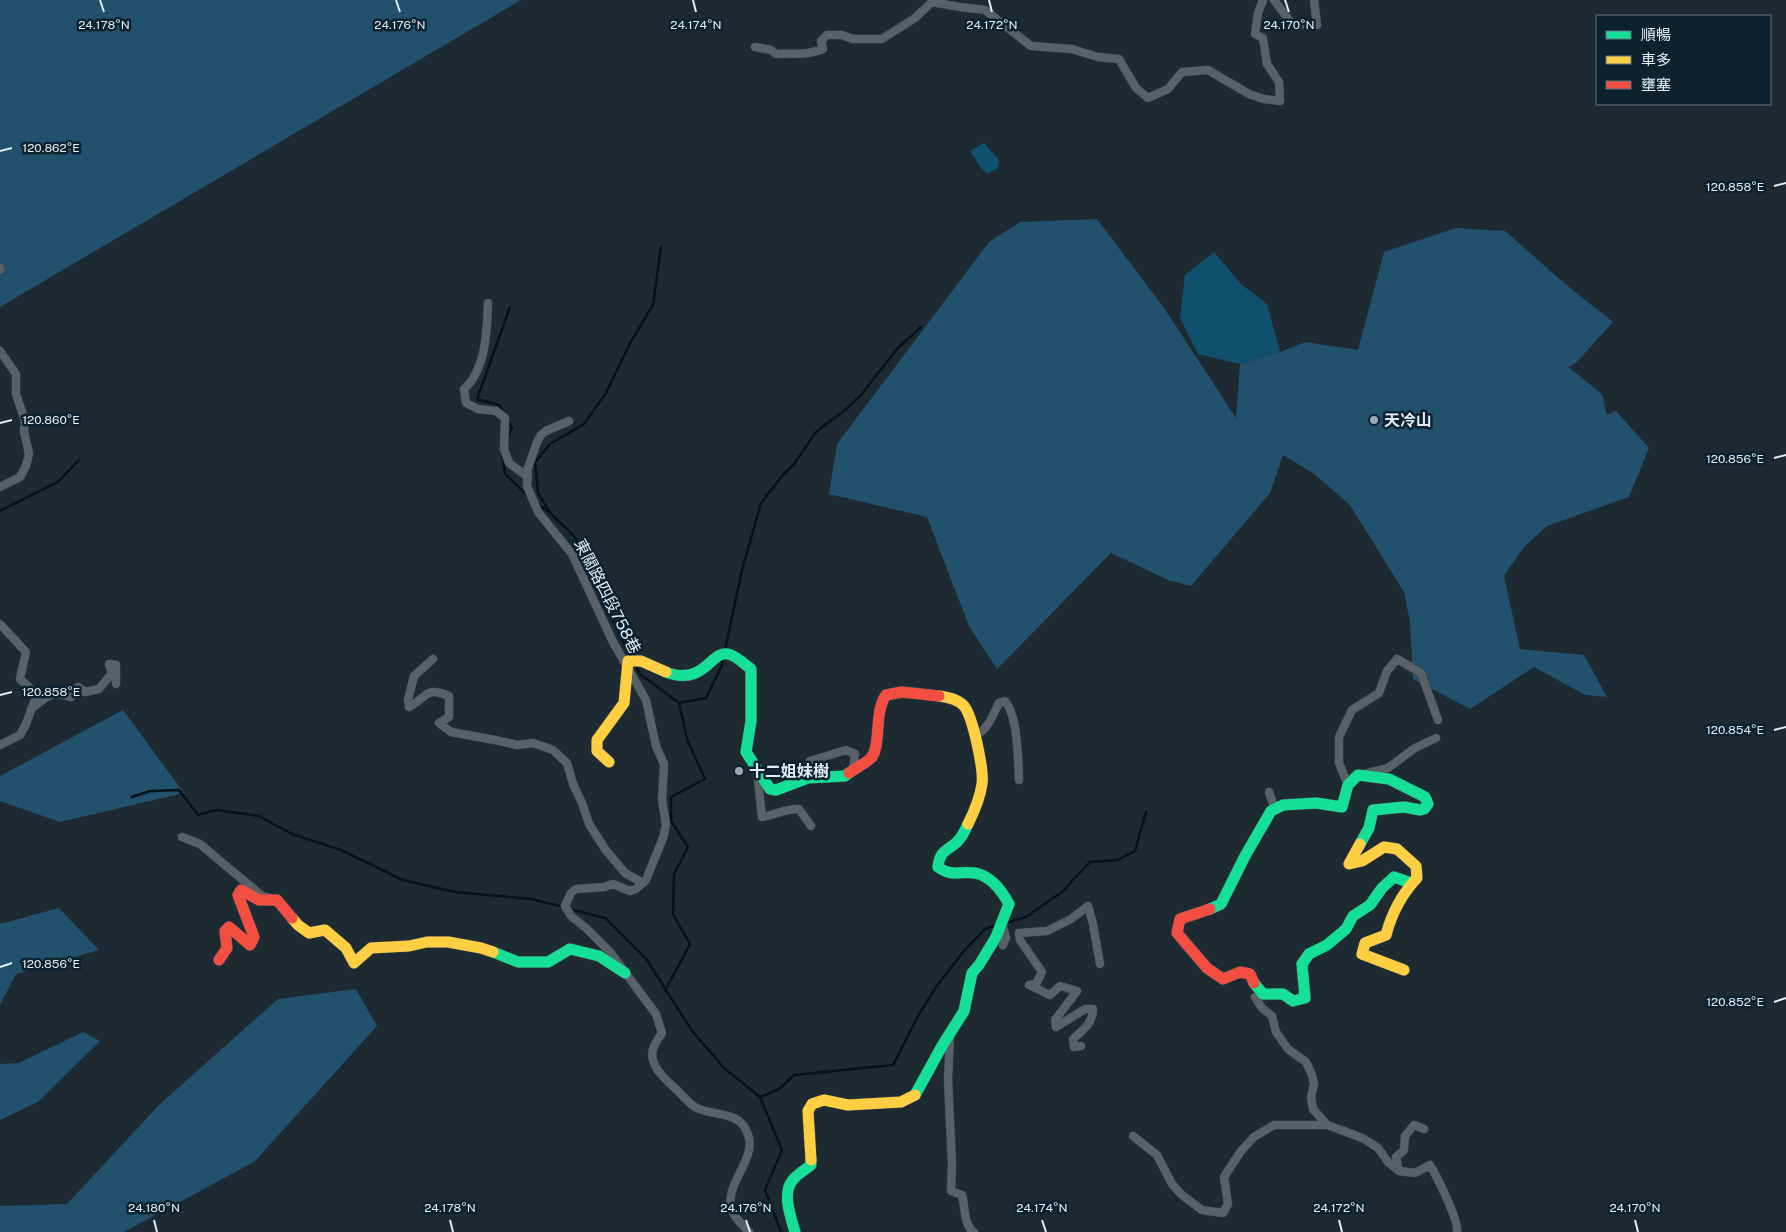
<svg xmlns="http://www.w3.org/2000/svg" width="1786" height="1232" viewBox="0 0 1786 1232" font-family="'Public Sans','Noto Sans TC',sans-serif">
  <rect width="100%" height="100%" fill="#1e2a31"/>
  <!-- green -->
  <path fill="#0f506f" d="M 984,143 L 999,160 L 998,168 L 987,174 L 981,168 L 970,151 Z
    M 1214,252 L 1241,284 L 1267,304 L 1280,352 L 1240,364 L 1198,354 L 1180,318 L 1185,275 Z"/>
  <!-- forest -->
  <path fill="#21516c" d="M 0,0 L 521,0 L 0,307 Z
    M 1097,219 L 1164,308 L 1236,418 L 1240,364 L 1280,352 L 1306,342 L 1358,350 L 1384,252 L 1456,228 L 1505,231 L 1564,283 L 1613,322 L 1576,363 L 1568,367 L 1602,394 L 1607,415 L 1616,411 L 1649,448 L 1629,497 L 1547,526 L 1523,548 L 1504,576 L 1520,649 L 1584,655 L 1607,697 L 1585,695 L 1534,667 L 1470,709 L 1413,679 L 1410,622 L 1404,592 L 1350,505 L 1313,473 L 1283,455 L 1270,493 L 1191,586 L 1168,580 L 1111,553 L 997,669 L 969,626 L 927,517 L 829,494 L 837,444 L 989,242 L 1020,222 Z
    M 123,710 L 184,793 L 60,822 L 0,801 L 0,776 Z
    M 59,908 L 99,950 L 16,974 L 0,1005 L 0,924 Z
    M 356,989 L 377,1026 L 254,1162 L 124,1232 L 0,1232 L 0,1206 L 67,1204 L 160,1104 L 278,999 Z
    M 83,1032 L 100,1041 L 38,1102 L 0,1120 L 0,1064 L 19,1063 Z"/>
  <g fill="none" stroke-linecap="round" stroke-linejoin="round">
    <!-- stream -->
    <path stroke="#061219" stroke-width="2.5" d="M 504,414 L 499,405 L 477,399 L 510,307
      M 507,439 L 512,428 L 508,421
      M 502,451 L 505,474 L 529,497
      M 537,504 L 549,512
      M 0,511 L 58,482 L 79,460
      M 725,650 L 742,570 L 761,503 L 782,476 L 794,464 L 815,433 L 826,424 L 843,412 L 861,395 L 897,349 L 921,327
      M 630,656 L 596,583 L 589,555 L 571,533 L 551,514 L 538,493 L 535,462 L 550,444 L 584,424 L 606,393 L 630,343 L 653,305 L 661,247
      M 634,663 L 640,674 L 679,703
      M 132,797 L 150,791 L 179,790 L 198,815 L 217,810 L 259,816 L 292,834 L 341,850 L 403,880 L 455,892 L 531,899 L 564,907
      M 569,909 L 605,918 L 647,960 L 692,1031 L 724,1068 L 760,1097 L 782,1150 L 765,1190 L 781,1232
      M 1006,923 L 1026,917 L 1062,892 L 1090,862 L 1118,860 L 1135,851 L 1146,812
      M 665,991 L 690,944 L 673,914 L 674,874 L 688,847 L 671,821 L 671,797 L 705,779 L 687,739 L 679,703 L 706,698 L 722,665 L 723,657
      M 761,1097 L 779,1089 L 794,1075 L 893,1065 L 918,1016 L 936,987 L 964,951 L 985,929 L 996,925"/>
    <defs>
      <path id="street" d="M 1274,0 L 1292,24 L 1317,25 L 1314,0
        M 932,2 L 960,7 L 985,10 L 1031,46 L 1072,49 L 1098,57 L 1119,59 L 1136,88 L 1148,98 L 1168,89 L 1182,72 L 1208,70 L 1249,94 L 1264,99 L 1280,101 L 1279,82 L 1267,64 L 1263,38 L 1255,34 L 1258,13 L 1263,0
        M 755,47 L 771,50 L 776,54 C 795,53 805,56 823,49 L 821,41 L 827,35 L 842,35 L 853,39 L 882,39 L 915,18 L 934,0
        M 0,268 L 0,270
        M 488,303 C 487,330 486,370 464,389 L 466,403 L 478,409 L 496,411 L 505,418 L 504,449 L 509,463 L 528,477
        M 0,351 L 16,374 L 16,394 L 25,421 L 24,431 L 29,454 L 26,466 L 20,477 L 0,487
        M 569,421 L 546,431 L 541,435 L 537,442 L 528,468 L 527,486 L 538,512 L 572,554 L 613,642 L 646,700 L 656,746 L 664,764 L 662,800 L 666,825 L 663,838 L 646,880 L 636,889 L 630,891 L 613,884 L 604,887 L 576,889 L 571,893 L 565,906 L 571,916 L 587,929 L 610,952 L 656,1014 L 662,1033 C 659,1037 656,1042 654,1046 C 646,1064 666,1080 677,1090 C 683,1096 690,1105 697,1108 C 711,1115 732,1112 743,1125 C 765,1155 725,1178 731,1208 C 733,1217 743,1225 749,1232
        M 0,624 L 26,652 L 20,679 L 32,690 L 35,699 L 26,724 L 20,735 L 0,745
        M 433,659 L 414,676 L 408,700 L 409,707 C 429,697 423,686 449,696 L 449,717 L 439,723 L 451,732 L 495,740 L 517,745 L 533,743 L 553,750 L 567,763 L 573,784 L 582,803 L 589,824 L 605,849 L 625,873 L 643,883
        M 31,709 L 45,698 L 55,693 L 71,697 L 76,692 L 78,687 L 85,692 L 99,689 L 112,673 L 109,664 L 116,665 L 116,684
        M 975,735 C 988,730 993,715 999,703 L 1005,701 C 1018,716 1018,760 1019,780
        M 810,761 L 846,750 L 855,754 L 853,771
        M 757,771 L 762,817 C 774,815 788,808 799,809 L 811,826
        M 1368,773 L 1388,768 L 1415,748 L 1436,738
        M 1348,785 L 1339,763 L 1339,737 L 1352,710 L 1379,693 L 1387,671 L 1397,659 L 1421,673 L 1438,720
        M 1269,792 L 1275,809
        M 182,837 L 200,844 L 262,896 L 270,898
        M 1002,923 L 1006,938 L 1003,945
        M 1263,994 L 1255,997 L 1262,1008 L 1272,1016 L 1276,1032 L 1288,1049 L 1306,1062 L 1312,1075 L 1314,1084 L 1311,1097 L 1313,1109 L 1327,1125
        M 950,1035 L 948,1079 L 952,1163 L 951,1191 L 962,1195 C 965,1206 964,1227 974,1232
        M 1081,1046 L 1074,1047 L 1073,1039 C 1083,1030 1093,1023 1093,1009 L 1085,1009 L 1056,1027 L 1055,1020 L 1077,991 L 1060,986 L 1050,995 L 1029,985 L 1036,984 L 1042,972 L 1020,940 L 1019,933 L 1047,931 L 1071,919 L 1088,906 L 1093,924 L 1100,964
        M 1133,1136 L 1157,1155 L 1172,1184 L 1182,1195 L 1202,1210 L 1223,1213 L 1228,1204 L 1224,1177 L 1241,1151 L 1254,1137 L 1274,1125 L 1327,1125 L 1344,1131 L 1364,1139 L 1378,1148 L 1388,1162 L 1399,1171 L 1415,1173 L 1430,1165 C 1437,1177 1459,1220 1457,1232
        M 1399,1171 L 1396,1157 L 1404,1150 L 1405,1136 L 1414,1125 L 1424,1129"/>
      <path id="fast" d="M 666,672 C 704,687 711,650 728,654 C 737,656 744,664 751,669 L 751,721 L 746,752 L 770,789 L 776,790 L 808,778 L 845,776 L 849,773
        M 1210,909 L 1221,904 L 1245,856 L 1271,811 L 1283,805 L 1316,803 L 1342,807 L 1348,785 L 1358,775 L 1389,779 L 1425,797 L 1428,804 L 1424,809 L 1420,810 L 1404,807 L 1373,810 L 1369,828 L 1360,844
        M 493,952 L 518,962 L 548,962 L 570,949 L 599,956 L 625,973
        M 1254,983 L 1263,994 L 1283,994 L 1293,1001 L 1305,998 L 1302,964 L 1309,954 L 1327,945 L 1346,929 L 1353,916 L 1370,905 L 1382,888 L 1394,877 L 1411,883
        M 915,1095 L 942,1046 L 964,1011 L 972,973 L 979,965 L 996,937 L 1009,904 C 1002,891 991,876 975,873 C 960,871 951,877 938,867 C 940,850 946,852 957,842 C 962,837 965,831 968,824
        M 795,1232 C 791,1218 782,1194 792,1181 C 797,1174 805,1170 811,1165 L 811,1160"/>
      <path id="slow" d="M 939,696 C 947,697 958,699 964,706 C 973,717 984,770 982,784 C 980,798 974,812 968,824
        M 609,762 L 597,751 L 597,740 L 624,703 L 628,661 L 641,661 L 666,672
        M 1360,844 L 1349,864 L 1362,861 L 1384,847 L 1397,849 L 1416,866 L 1417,878 C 1401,895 1392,912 1386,935 L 1365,943 L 1362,954 L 1404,970
        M 292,918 L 298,925 L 309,933 L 325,930 L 346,948 L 354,963 L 371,948 L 409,946 L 427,942 L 448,942 L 481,948 L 493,952
        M 811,1160 L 808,1111 L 812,1104 L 824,1100 L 848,1105 L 901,1102 L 915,1095"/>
      <path id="jam" d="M 849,773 C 854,769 868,762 872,757 C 881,744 874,712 886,695 L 902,692 L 939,696
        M 1210,909 L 1180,919 L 1177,933 L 1207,968 L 1223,979 L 1240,972 L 1250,974 L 1254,983
        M 219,960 L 227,948 L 225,931 L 229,927 L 250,945 L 254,937 L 238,895 L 241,890 L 259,900 L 277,900 L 292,918"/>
    </defs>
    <!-- street casing -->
    <use href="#street" stroke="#3d474d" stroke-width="9"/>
    <!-- fast casing -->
    <use href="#fast" stroke="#3d474d" stroke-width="12"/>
    <!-- slow casing -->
    <use href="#slow" stroke="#3d474d" stroke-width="12"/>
    <!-- jam casing -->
    <use href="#jam" stroke="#3d474d" stroke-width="12"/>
    <!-- street -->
    <use href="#street" stroke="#596168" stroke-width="8"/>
    <!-- fast -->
    <use href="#fast" stroke="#16e098" stroke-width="11"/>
    <!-- slow -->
    <use href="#slow" stroke="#ffcf43" stroke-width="11"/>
    <!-- jam -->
    <use href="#jam" stroke="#f24e42" stroke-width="11"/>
  </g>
  <!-- ticks -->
  <path fill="none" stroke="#e1eef7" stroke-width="2" d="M 100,0 L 104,12M 396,0 L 400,12M 693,0 L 696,12M 989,0 L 992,12M 1285,0 L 1289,12M 0,151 L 12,148M 1774,186 L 1786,183M 0,423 L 12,420M 1774,458 L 1786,455M 0,695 L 12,692M 1774,730 L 1786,727M 0,967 L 12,963M 1774,1002 L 1786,998M 154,1220 L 157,1232M 450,1220 L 453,1232M 746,1220 L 750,1232M 1042,1220 L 1046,1232M 1339,1220 L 1342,1232M 1635,1220 L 1638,1232"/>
  <!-- markers -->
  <g fill="#9da9b2" stroke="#0c222f" stroke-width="2">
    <circle cx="1374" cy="420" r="5"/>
    <circle cx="739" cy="771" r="5"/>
  </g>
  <g text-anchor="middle" stroke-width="5" stroke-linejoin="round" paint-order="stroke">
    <!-- poi labels -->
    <g font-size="16" font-weight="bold" fill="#e1eef7" stroke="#0c222f" text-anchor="start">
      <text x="1384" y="426">天冷山</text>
      <text x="749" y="777">十二姐妹樹</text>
    </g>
    <!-- street labels -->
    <g font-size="16" fill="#e1eef7" stroke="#0c222f">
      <text transform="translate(608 596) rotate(63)" y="6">東關路四段758巷</text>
    </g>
  </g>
  <g font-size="12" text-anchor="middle" fill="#e1eef7" stroke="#0c222f" stroke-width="5" stroke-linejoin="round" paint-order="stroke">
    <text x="104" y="29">24.178°N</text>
    <text x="400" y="29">24.176°N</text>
    <text x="696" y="29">24.174°N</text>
    <text x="992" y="29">24.172°N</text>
    <text x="1289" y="29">24.170°N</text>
    <text x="51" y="152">120.862°E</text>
    <text x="1735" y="191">120.858°E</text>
    <text x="51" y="424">120.860°E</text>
    <text x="1735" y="463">120.856°E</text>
    <text x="51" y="696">120.858°E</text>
    <text x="1735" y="734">120.854°E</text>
    <text x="51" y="968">120.856°E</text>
    <text x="1735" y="1006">120.852°E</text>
    <text x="154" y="1212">24.180°N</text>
    <text x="450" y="1212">24.178°N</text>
    <text x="746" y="1212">24.176°N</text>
    <text x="1042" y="1212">24.174°N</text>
    <text x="1339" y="1212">24.172°N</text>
    <text x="1635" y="1212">24.170°N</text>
  </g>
  <!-- legend -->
  <rect x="1596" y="15" width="175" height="90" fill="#0c222f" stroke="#61747f"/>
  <rect x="1606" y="31" width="25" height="8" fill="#16e098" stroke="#61747f"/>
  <text x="1641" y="40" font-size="15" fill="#e1eef7">順暢</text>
  <rect x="1606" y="56" width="25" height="8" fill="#ffcf43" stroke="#61747f"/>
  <text x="1641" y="65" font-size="15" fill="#e1eef7">車多</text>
  <rect x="1606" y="81" width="25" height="8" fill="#f24e42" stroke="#61747f"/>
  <text x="1641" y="90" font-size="15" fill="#e1eef7">壅塞</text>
</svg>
